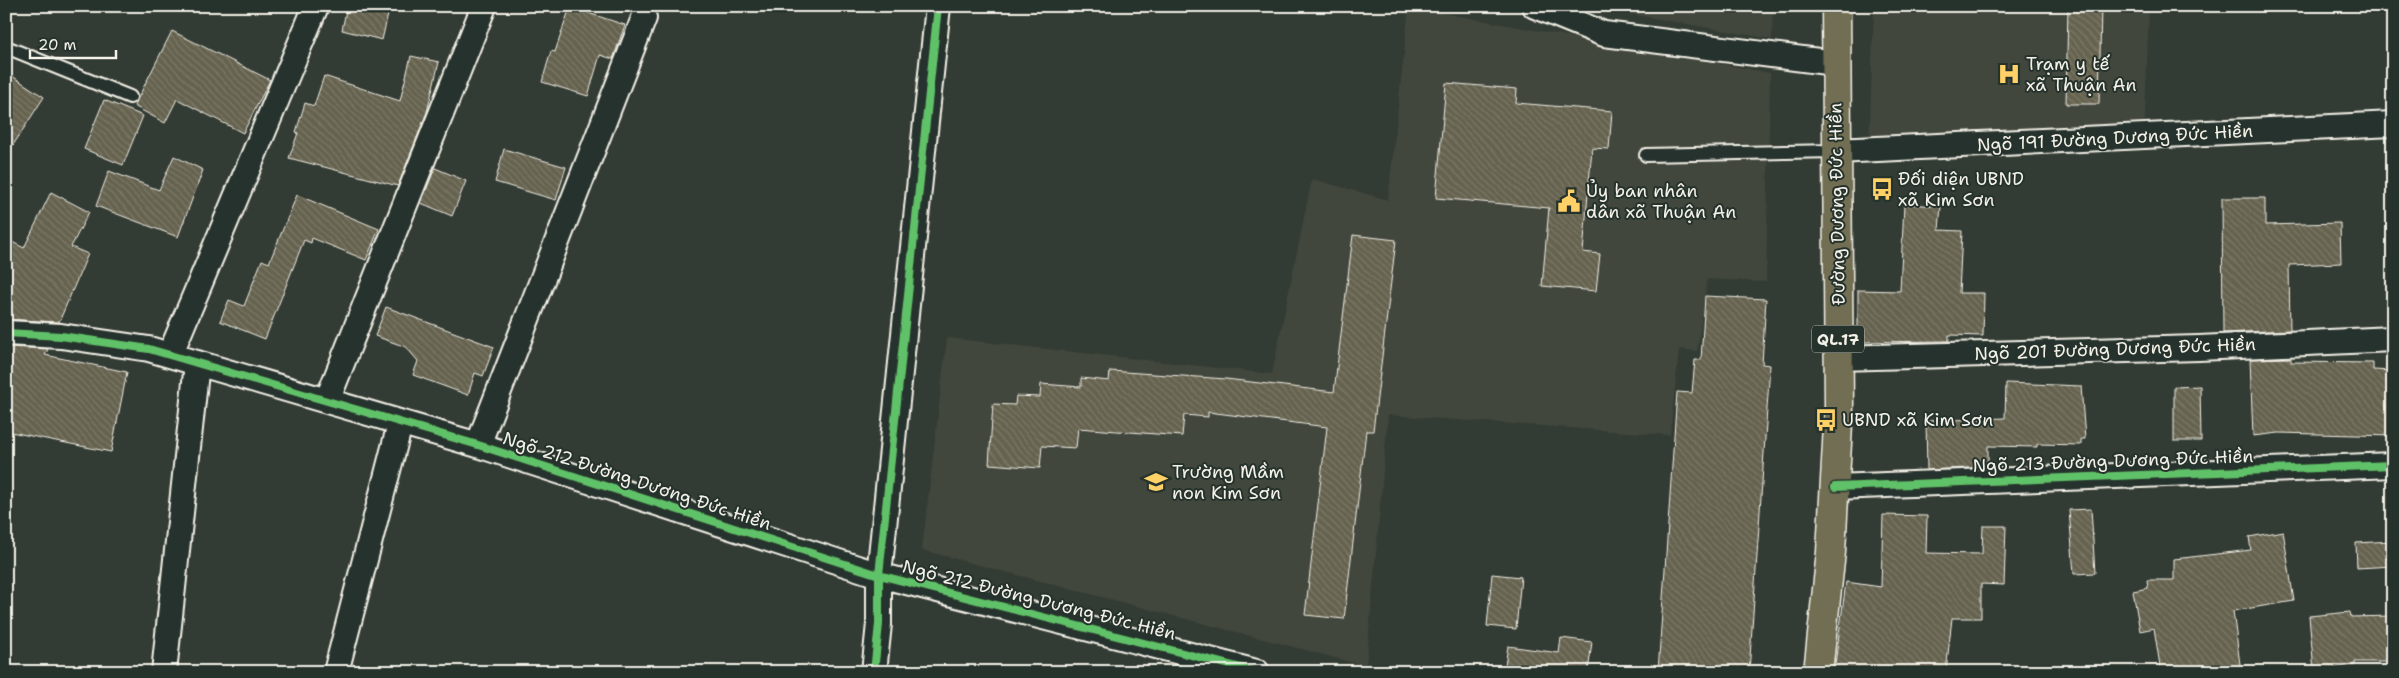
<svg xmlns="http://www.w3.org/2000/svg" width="2399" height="678" viewBox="0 0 2399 678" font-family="'Shantell Sans',sans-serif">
  <defs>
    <pattern id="building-back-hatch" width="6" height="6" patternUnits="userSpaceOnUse" patternTransform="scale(1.25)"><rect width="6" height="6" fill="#65624f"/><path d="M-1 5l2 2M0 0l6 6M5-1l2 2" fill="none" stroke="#7c7968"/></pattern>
  </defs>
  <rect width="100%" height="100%" fill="#333c34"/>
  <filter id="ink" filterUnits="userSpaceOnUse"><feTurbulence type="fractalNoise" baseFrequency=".02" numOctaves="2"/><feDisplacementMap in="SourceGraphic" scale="10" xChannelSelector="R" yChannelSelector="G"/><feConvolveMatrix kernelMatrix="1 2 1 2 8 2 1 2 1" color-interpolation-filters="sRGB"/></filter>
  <g filter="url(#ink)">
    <!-- built -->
    <path fill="#42473c" d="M 1585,6 L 1773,6 L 1772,39 Z
      M 1874,6 L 2149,6 L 2144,141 L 1869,153 Z
      M 1409,7 L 1770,73 L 1766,282 L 1707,279 L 1697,351 L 1679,349 L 1670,435 L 1388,415 L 1366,666 L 922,550 L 947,338 L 1272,374 L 1312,179 L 1388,200 Z"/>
    <!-- building -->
    <path fill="url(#building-back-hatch)" stroke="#f4f1e8" d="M 347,6 L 390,6 L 382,40 L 342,30 Z
      M 2068,6 L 2101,6 L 2099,104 L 2066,104 Z
      M 570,7 L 625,25 L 613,59 L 600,55 L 588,96 L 542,82 L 551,51 L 555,52 Z
      M 172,31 L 270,80 L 243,133 L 177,99 L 165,123 L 134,106 Z
      M 411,56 L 439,62 L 427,112 L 398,186 L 289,158 L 298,133 L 296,132 L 305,103 L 314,106 L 324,76 L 400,101 Z
      M 6,72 L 44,97 L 6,156 Z
      M 1446,83 L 1517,89 L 1516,103 L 1612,111 L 1609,149 L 1592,148 L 1583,252 L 1600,254 L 1596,291 L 1542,286 L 1549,208 L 1436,198 Z
      M 104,100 L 143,116 L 123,165 L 84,149 Z
      M 504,149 L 566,167 L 556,200 L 495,182 Z
      M 174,156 L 203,170 L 178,237 L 96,206 L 109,171 L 159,190 Z
      M 435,168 L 466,181 L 452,216 L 421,203 Z
      M 51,192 L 89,212 L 71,247 L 88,254 L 59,322 L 6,319 L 6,239 L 24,248 Z
      M 297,195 L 379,229 L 366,260 L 312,238 L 311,243 L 304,240 L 265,339 L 220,321 L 229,300 L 244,306 L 262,260 L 269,263 Z
      M 2222,198 L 2265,198 L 2265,225 L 2340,223 L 2341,263 L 2289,265 L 2290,330 L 2223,333 Z
      M 1904,204 L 1941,206 L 1939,230 L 1962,231 L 1959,293 L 1984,293 L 1983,336 L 1949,335 L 1949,341 L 1858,342 L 1858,290 L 1900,291 Z
      M 1353,235 L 1396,240 L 1373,431 L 1366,431 L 1344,619 L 1305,615 L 1327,427 L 1208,412 L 1208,417 L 1184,415 L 1182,436 L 1078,428 L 1076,448 L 1042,446 L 1040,468 L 989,464 L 993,404 L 1015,405 L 1016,396 L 1040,397 L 1041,384 L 1081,387 L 1081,378 L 1109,381 L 1110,371 L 1226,379 L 1334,392 Z
      M 1705,296 L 1766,299 L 1762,364 L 1770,365 L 1749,672 L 1658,672 L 1677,392 L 1692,393 L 1695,360 L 1701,360 Z
      M 386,307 L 494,347 L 483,376 L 475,373 L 468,395 L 413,375 L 418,361 L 406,347 L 375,336 Z
      M 6,347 L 48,349 L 45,355 L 127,372 L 111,452 L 6,431 Z
      M 2291,358 L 2291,362 L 2373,363 L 2373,370 L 2393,371 L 2393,436 L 2279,433 L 2253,436 L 2250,359 Z
      M 2006,383 L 2081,386 L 2085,439 L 2081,439 L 2081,445 L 2037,444 L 2037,447 L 1988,446 L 1988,467 L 1927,470 L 1926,421 L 2005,418 Z
      M 2200,386 L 2201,441 L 2174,441 L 2174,387 Z
      M 2091,509 L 2095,573 L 2074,574 L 2069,510 Z
      M 1883,515 L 1927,516 L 1926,553 L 1982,554 L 1983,526 L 2006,526 L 2004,585 L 1981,584 L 1981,618 L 1952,618 L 1946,672 L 1834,672 L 1846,582 L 1881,587 Z
      M 2283,531 L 2294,601 L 2233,611 L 2241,672 L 2161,672 L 2154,628 L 2140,631 L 2133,591 L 2148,588 L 2147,580 L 2174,580 L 2174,559 L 2251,550 L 2249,537 Z
      M 2393,541 L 2393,566 L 2357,568 L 2356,543 Z
      M 1492,574 L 1521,577 L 1516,629 L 1487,626 Z
      M 2350,612 L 2351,617 L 2393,616 L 2393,662 L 2355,662 L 2355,665 L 2314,670 L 2309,616 Z
      M 1561,638 L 1592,642 L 1588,672 L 1504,672 L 1508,646 L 1559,653 Z"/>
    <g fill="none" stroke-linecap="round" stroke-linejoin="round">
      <defs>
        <path id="service" d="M 6,47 L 130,97
          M 1646,155 L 1836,151"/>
        <path id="minor" d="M 1535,6 L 1604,34 L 1835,63
          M 1836,151 L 2393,124
          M 6,333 L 61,336 L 149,349 L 478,445 L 879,575 L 1257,672
          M 170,355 L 316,6
          M 1838,358 L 2199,348 L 2393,339
          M 327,401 L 484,6
          M 478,445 L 644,18
          M 1835,487 L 2393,465
          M 164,672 L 197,363
          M 336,672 L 400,424
          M 874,672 L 879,624 L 879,575 L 938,6"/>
        <path id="trunk" d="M 1818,672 L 1831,552 L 1839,407 L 1836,6"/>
      </defs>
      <!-- service casing -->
      <use href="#service" stroke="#f4f1e8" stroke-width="16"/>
      <!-- minor casing -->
      <use href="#minor" stroke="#f4f1e8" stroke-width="28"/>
      <!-- trunk casing -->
      <use href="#trunk" stroke="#f4f1e8" stroke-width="31"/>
      <!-- service -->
      <use href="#service" stroke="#26332d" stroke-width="12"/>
      <!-- minor -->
      <use href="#minor" stroke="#26332d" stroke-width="24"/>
      <!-- trunk -->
      <use href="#trunk" stroke="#726e52" stroke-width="28"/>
      <defs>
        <path id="cycleway" d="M 6,333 L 61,336 L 149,349 L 478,445 L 879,575 L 1257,672
          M 1835,487 L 2393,465
          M 874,672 L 879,624 L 879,575 L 938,6"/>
      </defs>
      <!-- cycleway casing -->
      <use href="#cycleway" stroke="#26332d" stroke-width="11"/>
      <!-- cycleway -->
      <use href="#cycleway" stroke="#61c268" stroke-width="8"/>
    </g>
  </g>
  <!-- icons -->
  <defs>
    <symbol id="hospital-bare" viewBox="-9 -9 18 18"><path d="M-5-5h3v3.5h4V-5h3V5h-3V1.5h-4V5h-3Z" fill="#ffd166" stroke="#26332d" stroke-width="2.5" paint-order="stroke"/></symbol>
    <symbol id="bus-bare" viewBox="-9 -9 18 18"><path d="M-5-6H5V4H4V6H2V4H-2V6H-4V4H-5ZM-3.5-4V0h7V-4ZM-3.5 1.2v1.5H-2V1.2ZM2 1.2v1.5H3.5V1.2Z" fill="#ffd166" stroke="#26332d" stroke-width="2.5" paint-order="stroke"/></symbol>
    <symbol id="civic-bare" viewBox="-9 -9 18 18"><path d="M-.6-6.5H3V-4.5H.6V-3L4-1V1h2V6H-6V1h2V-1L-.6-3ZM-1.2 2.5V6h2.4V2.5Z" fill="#ffd166" stroke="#26332d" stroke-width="2.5" paint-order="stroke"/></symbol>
    <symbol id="school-bare" viewBox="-9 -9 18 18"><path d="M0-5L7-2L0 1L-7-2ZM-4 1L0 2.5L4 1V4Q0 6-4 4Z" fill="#ffd166" stroke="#26332d" stroke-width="2.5" paint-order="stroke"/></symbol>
  </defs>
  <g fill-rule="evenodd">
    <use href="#hospital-bare" x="1993" y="58" width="32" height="32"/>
    <use href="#bus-bare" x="1866" y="173" width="32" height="32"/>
    <use href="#civic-bare" x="1553" y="185" width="32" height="32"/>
    <use href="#bus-bare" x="1810" y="404" width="32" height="32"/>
    <use href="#school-bare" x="1140" y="466" width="32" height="32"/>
  </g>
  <g text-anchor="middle" stroke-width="4" stroke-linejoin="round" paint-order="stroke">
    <!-- shield labels -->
    <rect fill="#26332d" stroke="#b6b8b0" stroke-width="1" x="1812" y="325.5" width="52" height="27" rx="4"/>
    <g font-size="16" font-weight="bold" fill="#f4f1e8">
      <text x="1838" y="345">QL.17</text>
    </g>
    <!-- poi labels -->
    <g font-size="18" fill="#f4f1e8" stroke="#26332d" text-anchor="start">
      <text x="2026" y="70">Trạm y tế<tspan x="2026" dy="21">xã Thuận An</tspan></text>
      <text x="1898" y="185">Đối diện UBND<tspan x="1898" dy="21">xã Kim Sơn</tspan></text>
      <text x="1586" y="197">Ủy ban nhân<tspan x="1586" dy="21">dân xã Thuận An</tspan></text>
      <text x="1842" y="426">UBND xã Kim Sơn</text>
      <text x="1172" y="478">Trường Mầm<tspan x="1172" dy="21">non Kim Sơn</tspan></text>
    </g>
    <!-- street labels -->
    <g font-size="18" fill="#f4f1e8" stroke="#26332d">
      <text transform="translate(2115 138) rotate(-3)" y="6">Ngõ 191 Đường Dương Đức Hiền</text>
      <text transform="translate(1837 204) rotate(-91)" y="6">Đường Dương Đức Hiền</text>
      <text transform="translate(2115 349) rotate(-2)" y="6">Ngõ 201 Đường Dương Đức Hiền</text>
      <text transform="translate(2113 461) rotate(-2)" y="6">Ngõ 213 Đường Dương Đức Hiền</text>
      <text transform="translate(637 481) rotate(18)" y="6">Ngõ 212 Đường Dương Đức Hiền</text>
      <text transform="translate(1039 600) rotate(14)" y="6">Ngõ 212 Đường Dương Đức Hiền</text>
    </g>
  </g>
  <!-- margin -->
  <rect width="2399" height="678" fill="none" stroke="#26332d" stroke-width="25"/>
  <rect x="12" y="12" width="2374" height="653" fill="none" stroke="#f4f1e8" stroke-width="2" filter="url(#ink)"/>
  <!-- scale -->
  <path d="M30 50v8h86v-8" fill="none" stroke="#f4f1e8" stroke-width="2.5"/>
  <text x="38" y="50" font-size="15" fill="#f4f1e8" stroke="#26332d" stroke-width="4" paint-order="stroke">20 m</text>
</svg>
